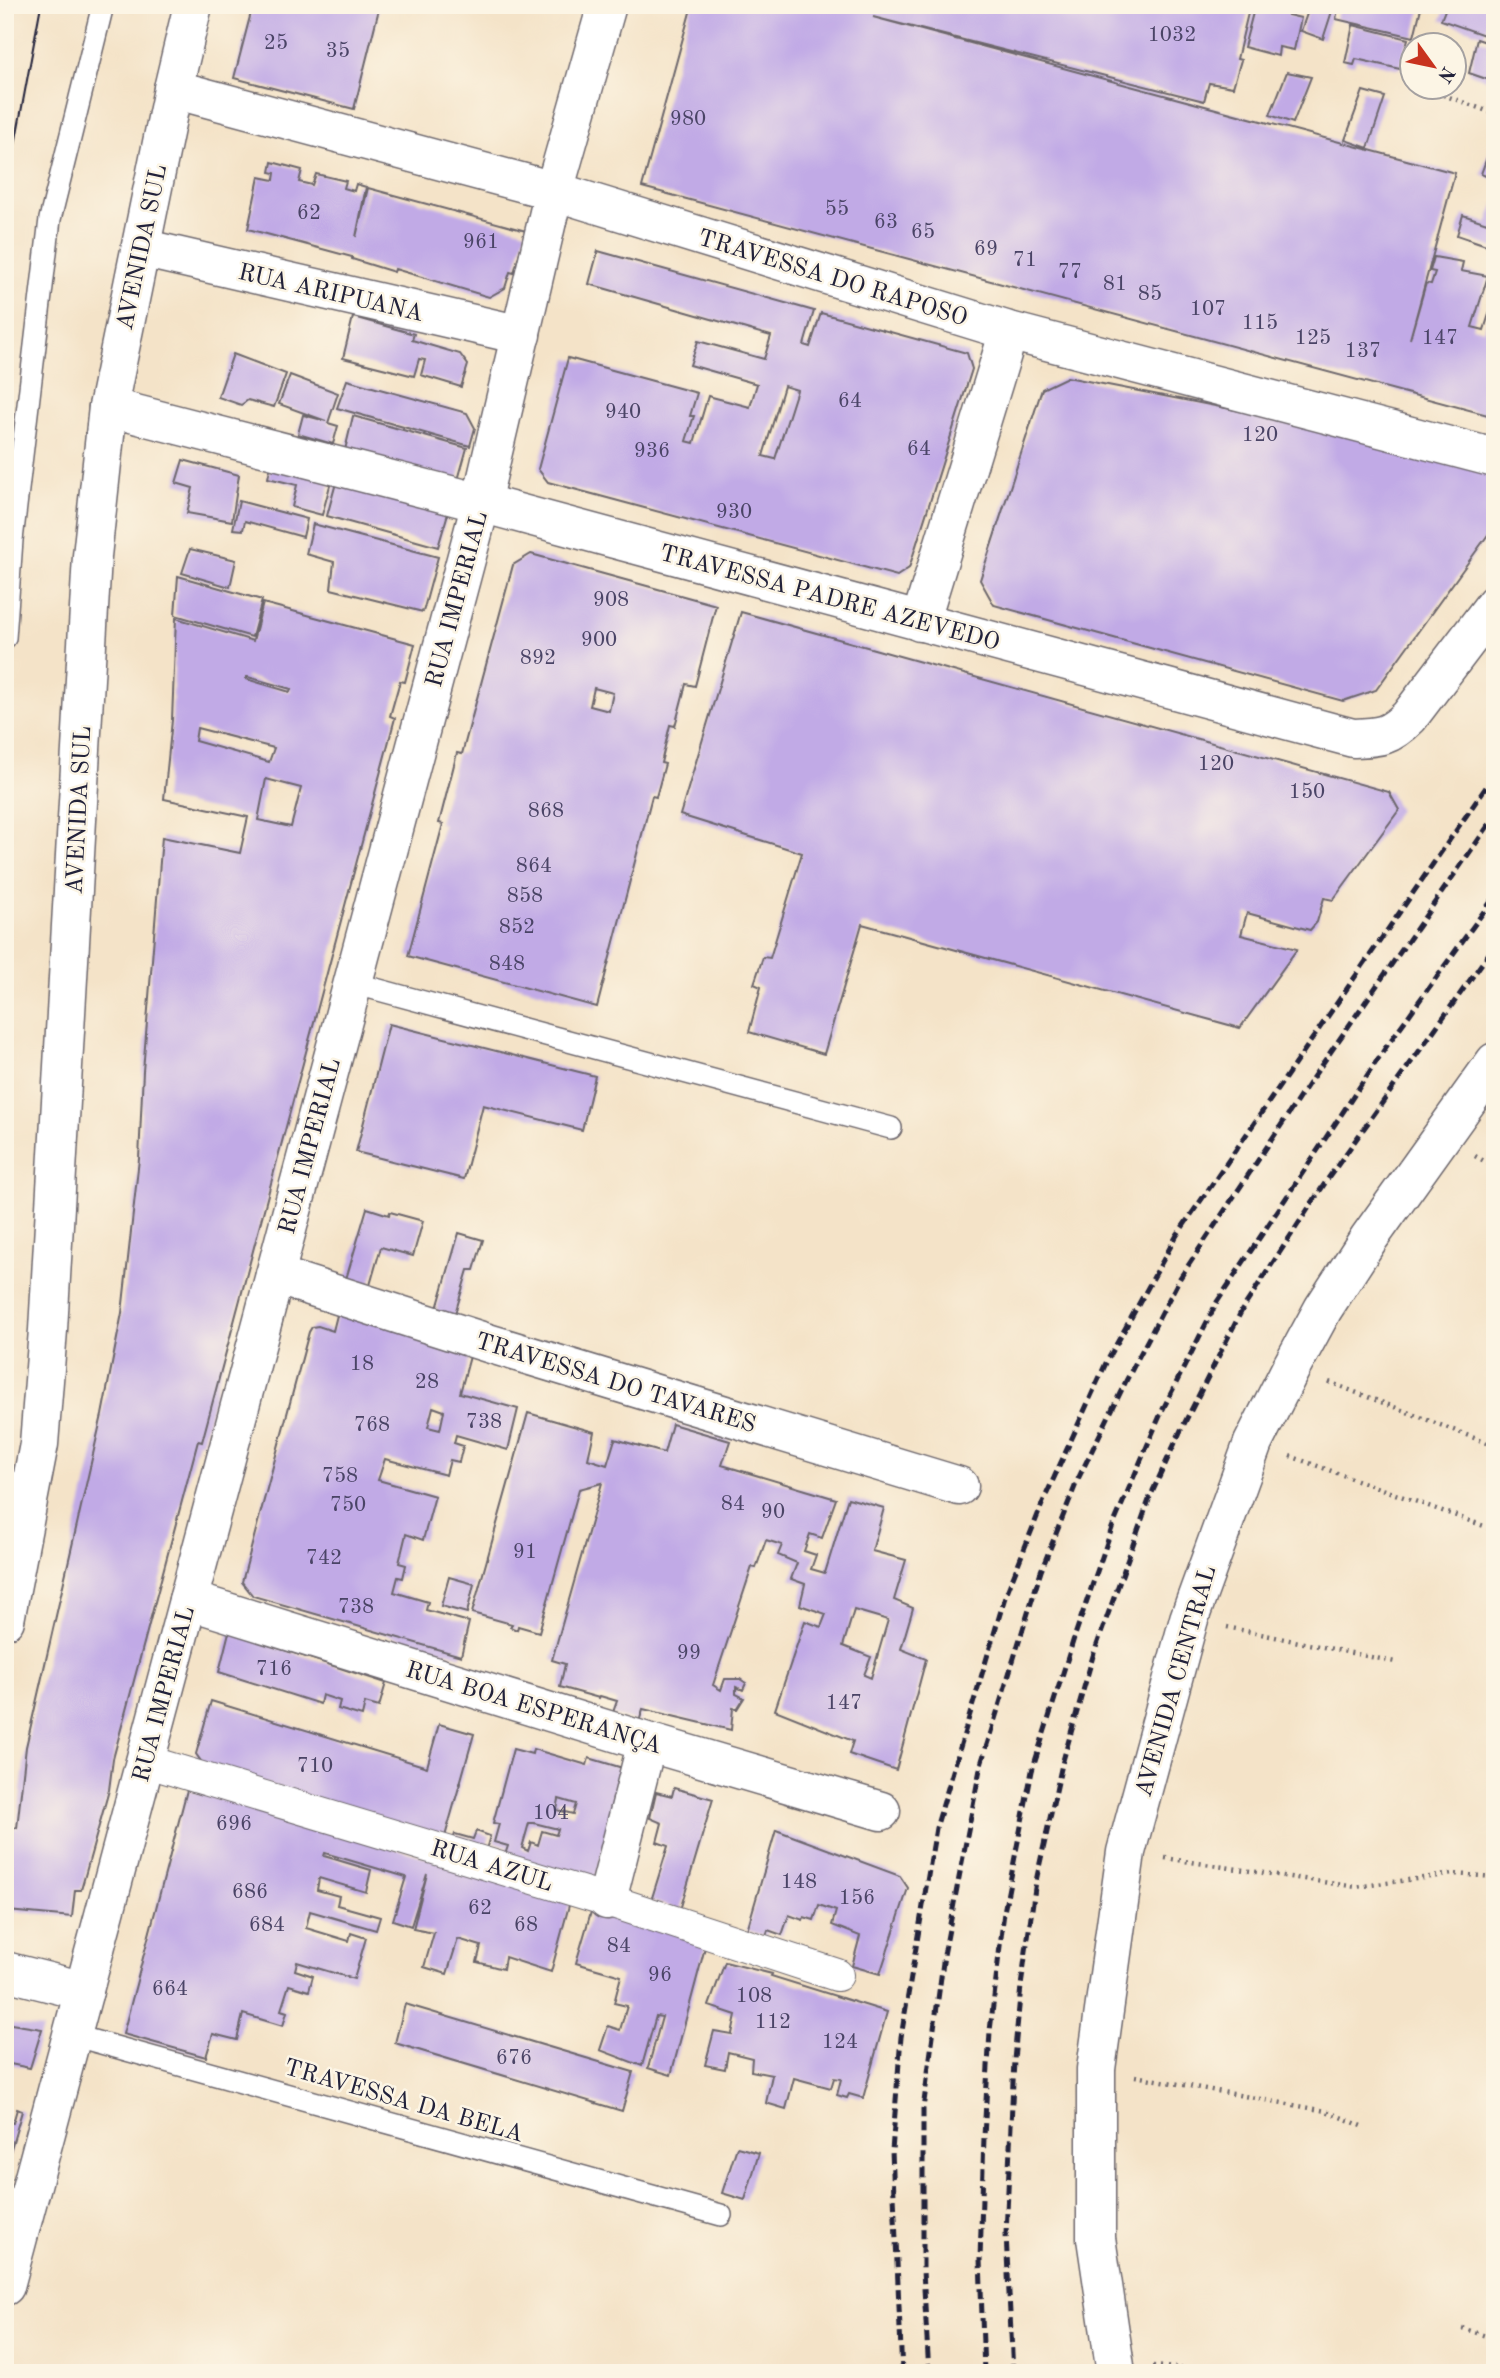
<svg xmlns="http://www.w3.org/2000/svg" width="1500" height="2378" viewBox="0 0 1500 2378" font-family="'Old Standard TT',serif">
  <rect width="100%" height="100%" fill="#fcf5e5"/>
  <filter id="ink" filterUnits="userSpaceOnUse"><feTurbulence type="fractalNoise" baseFrequency=".0143" numOctaves="2"/><feDisplacementMap in="SourceGraphic" scale="14" xChannelSelector="R" yChannelSelector="G"/><feConvolveMatrix kernelMatrix="1 2 1 2 8 2 1 2 1" color-interpolation-filters="sRGB"/></filter>
  <filter id="wash" filterUnits="userSpaceOnUse"><feTurbulence type="fractalNoise" baseFrequency=".00686" numOctaves="4" result="noise"/><feDisplacementMap in="SourceGraphic" scale="28" xChannelSelector="R" yChannelSelector="G"/><feGaussianBlur stdDeviation="1.57" result="paint"/><feColorMatrix in="noise" values="0 0 0 0 0 0 0 0 0 0 0 0 0 0 0 0 0 1.4 0 .05"/><feComposite in="paint" operator="in"/></filter>
  <g filter="url(#wash)">
    <rect width="100%" height="100%" fill="#f4e3c8"/>
    <g id="blocks">
      <!-- building -->
      <path fill="#c1aae6" fill-rule="evenodd" d="M 253,5 L 380,5 L 354,109 L 234,78 Z
        M 692,5 L 1196,5 L 1203,7 L 1206,5 L 1228,10 L 1229,5 L 1235,5 L 1249,9 L 1237,59 L 1241,60 L 1233,87 L 1209,83 L 1204,101 L 873,17 L 1455,173 L 1410,339 L 1426,283 L 1431,284 L 1435,272 L 1430,271 L 1434,257 L 1463,262 L 1461,271 L 1488,276 L 1472,327 L 1484,330 L 1493,302 L 1495,303 L 1495,417 L 642,187 Z
        M 1255,5 L 1291,7 L 1288,15 L 1301,18 L 1294,50 L 1279,47 L 1278,56 L 1244,47 Z
        M 1310,5 L 1334,5 L 1323,39 L 1301,31 Z
        M 1339,5 L 1413,5 L 1421,8 L 1414,37 L 1336,19 Z
        M 1447,5 L 1495,5 L 1495,9 L 1492,8 L 1484,35 L 1441,20 Z
        M 1353,25 L 1408,39 L 1400,69 L 1356,59 L 1354,65 L 1345,63 Z
        M 1477,39 L 1495,45 L 1495,82 L 1469,73 Z
        M 1287,72 L 1311,77 L 1293,123 L 1270,115 Z
        M 1363,91 L 1385,97 L 1368,148 L 1345,140 Z
        M 1494,138 L 1495,138 L 1495,180 L 1481,174 Z
        M 272,162 L 302,170 L 299,182 L 312,185 L 316,174 L 346,181 L 344,188 L 354,191 L 356,184 L 366,187 L 356,237 L 368,188 L 526,231 L 514,273 L 510,272 L 505,288 L 489,297 L 395,269 L 394,272 L 352,259 L 352,257 L 248,229 L 259,177 L 274,180 L 275,173 L 270,172 Z
        M 1495,203 L 1495,248 L 1457,235 L 1463,215 L 1487,223 Z
        M 598,251 L 814,311 L 804,345 L 810,347 L 821,313 L 967,353 L 972,369 L 909,568 L 897,576 L 548,482 L 538,469 L 568,358 L 697,393 L 690,416 L 694,416 L 686,441 L 694,443 L 708,396 L 750,407 L 757,384 L 690,365 L 698,341 L 764,359 L 771,336 L 589,284 ZM 784,386 L 797,390 L 775,459 L 763,456 Z
        M 353,317 L 414,334 L 412,340 L 460,354 L 468,365 L 461,387 L 421,375 L 425,360 L 419,359 L 414,376 L 343,358 Z
        M 233,354 L 286,374 L 274,407 L 248,400 L 241,405 L 218,397 Z
        M 290,375 L 338,393 L 328,423 L 338,426 L 333,444 L 298,434 L 303,415 L 326,421 L 279,404 Z
        M 1067,377 L 1495,461 L 1495,486 L 1488,493 L 1495,509 L 1495,525 L 1376,690 L 1343,701 L 994,605 L 980,580 L 1042,389 Z
        M 347,380 L 467,413 L 475,428 L 470,446 L 337,408 Z
        M 353,416 L 467,448 L 458,480 L 345,450 Z
        M 183,460 L 239,475 L 232,521 L 187,513 L 193,488 L 176,483 Z
        M 272,460 L 332,478 L 322,515 L 292,507 L 297,485 L 268,478 Z
        M 337,479 L 449,510 L 438,547 L 327,516 Z
        M 239,501 L 307,519 L 303,537 L 245,521 L 243,530 L 233,529 Z
        M 313,524 L 438,557 L 423,612 L 331,589 L 334,562 L 306,554 Z
        M 190,549 L 236,560 L 230,587 L 182,573 Z
        M 531,554 L 716,605 L 695,686 L 686,684 L 675,726 L 670,725 L 661,763 L 665,764 L 656,797 L 652,796 L 597,1007 L 408,956 L 443,824 L 439,823 L 457,753 L 462,754 L 513,565 ZM 594,688 L 613,693 L 609,711 L 590,706 Z
        M 178,576 L 262,600 L 252,637 L 175,615 Z
        M 263,603 L 415,644 L 405,682 L 400,681 L 390,716 L 395,718 L 202,1442 L 198,1441 L 113,1759 L 109,1790 L 81,1890 L 75,1890 L 72,1917 L 8,1911 L 11,1882 L 5,1881 L 5,1852 L 11,1827 L 17,1828 L 26,1747 L 102,1415 L 122,1313 L 139,1159 L 143,1071 L 162,837 L 240,853 L 248,817 L 164,799 L 172,720 L 176,618 L 253,641 ZM 246,677 L 248,677 L 291,689 L 290,692 L 246,679 ZM 197,728 L 274,748 L 269,762 L 195,741 ZM 266,779 L 301,788 L 291,827 L 258,820 Z
        M 741,612 L 1389,792 L 1399,810 L 1333,900 L 1324,898 L 1317,922 L 1310,930 L 1247,913 L 1241,935 L 1297,949 L 1240,1028 L 862,924 L 824,1054 L 749,1032 L 761,987 L 754,984 L 763,957 L 770,958 L 802,853 L 680,815 Z
        M 389,1024 L 595,1076 L 582,1130 L 483,1105 L 464,1179 L 356,1152 Z
        M 367,1208 L 389,1215 L 390,1212 L 423,1221 L 413,1256 L 381,1247 L 368,1292 L 344,1286 Z
        M 459,1233 L 483,1240 L 474,1270 L 468,1270 L 454,1317 L 436,1312 Z
        M 338,1311 L 472,1349 L 460,1393 L 518,1409 L 508,1450 L 456,1435 L 454,1443 L 463,1446 L 459,1462 L 450,1460 L 446,1475 L 385,1459 L 378,1480 L 435,1496 L 423,1540 L 406,1534 L 399,1563 L 406,1565 L 403,1578 L 398,1577 L 394,1592 L 428,1602 L 426,1610 L 469,1622 L 461,1656 L 253,1596 L 242,1582 L 309,1332 L 312,1327 L 318,1326 L 333,1331 ZM 433,1407 L 444,1411 L 440,1430 L 428,1427 Z
        M 528,1413 L 594,1432 L 588,1459 L 607,1465 L 615,1439 L 664,1453 L 672,1424 L 730,1441 L 722,1465 L 836,1499 L 822,1538 L 810,1534 L 804,1551 L 816,1555 L 811,1569 L 825,1573 L 848,1498 L 884,1508 L 872,1551 L 906,1560 L 894,1600 L 913,1608 L 901,1649 L 926,1659 L 896,1770 L 849,1754 L 853,1741 L 775,1710 L 805,1621 L 821,1627 L 826,1614 L 800,1605 L 805,1584 L 791,1579 L 797,1563 L 778,1555 L 782,1545 L 766,1540 L 756,1568 L 752,1567 L 713,1685 L 721,1690 L 725,1679 L 740,1679 L 746,1683 L 743,1690 L 736,1687 L 736,1694 L 744,1698 L 737,1709 L 733,1708 L 731,1730 L 643,1709 L 639,1722 L 612,1715 L 617,1701 L 600,1696 L 599,1698 L 560,1687 L 565,1664 L 552,1660 L 602,1483 L 579,1489 L 539,1632 L 518,1626 L 517,1630 L 510,1627 L 512,1624 L 472,1613 ZM 854,1610 L 888,1620 L 871,1678 L 864,1675 L 871,1657 L 843,1646 Z
        M 449,1577 L 474,1584 L 467,1613 L 441,1606 Z
        M 229,1632 L 386,1683 L 379,1707 L 365,1703 L 362,1716 L 338,1709 L 340,1701 L 322,1695 L 320,1704 L 219,1672 Z
        M 211,1701 L 427,1767 L 439,1724 L 474,1734 L 444,1840 L 203,1764 L 196,1754 Z
        M 513,1749 L 532,1754 L 533,1749 L 587,1765 L 589,1758 L 626,1769 L 594,1882 L 504,1858 L 508,1846 L 494,1842 L 499,1824 L 493,1823 ZM 559,1799 L 576,1804 L 573,1814 L 557,1810 ZM 529,1823 L 534,1823 L 558,1829 L 556,1835 L 542,1831 L 538,1845 L 531,1842 L 528,1851 L 522,1848 Z
        M 674,1788 L 713,1799 L 680,1910 L 651,1901 L 668,1846 L 657,1842 L 662,1823 L 650,1818 L 656,1792 L 672,1796 Z
        M 187,1790 L 571,1898 L 551,1972 L 505,1957 L 503,1969 L 477,1962 L 481,1946 L 458,1939 L 447,1974 L 424,1967 L 434,1933 L 413,1929 L 427,1874 L 411,1926 L 393,1920 L 406,1877 L 325,1853 L 324,1856 L 371,1870 L 366,1892 L 319,1878 L 317,1890 L 339,1896 L 337,1905 L 380,1917 L 376,1930 L 310,1911 L 306,1928 L 349,1941 L 351,1933 L 366,1938 L 354,1979 L 297,1962 L 295,1970 L 313,1976 L 309,1991 L 289,1985 L 281,2010 L 287,2012 L 283,2026 L 243,2014 L 237,2040 L 213,2034 L 206,2057 L 123,2034 Z
        M 776,1830 L 900,1876 L 908,1888 L 880,1974 L 852,1966 L 860,1936 L 832,1925 L 836,1911 L 819,1905 L 814,1920 L 804,1917 L 803,1920 L 789,1915 L 782,1935 L 768,1930 L 766,1936 L 747,1930 Z
        M 476,1831 L 490,1836 L 485,1853 L 452,1843 L 455,1834 L 473,1839 Z
        M 593,1905 L 707,1940 L 671,2075 L 648,2068 L 662,2017 L 656,2016 L 642,2066 L 600,2050 L 608,2026 L 620,2030 L 627,2006 L 614,2003 L 621,1976 L 576,1963 Z
        M 725,1962 L 772,1974 L 771,1976 L 887,2012 L 863,2098 L 849,2094 L 847,2098 L 837,2095 L 841,2079 L 834,2078 L 831,2088 L 794,2078 L 786,2109 L 766,2103 L 772,2075 L 751,2071 L 752,2058 L 728,2052 L 725,2069 L 705,2065 L 714,2031 L 732,2034 L 736,2015 L 709,2006 Z
        M 405,2004 L 633,2072 L 622,2111 L 395,2043 Z
        M 5,2023 L 42,2029 L 30,2068 L 5,2063 Z
        M 17,2109 L 22,2111 L 5,2169 L 5,2121 L 13,2123 Z
        M 737,2147 L 759,2153 L 745,2200 L 722,2193 Z"/>
    </g>
  </g>
  <g filter="url(#ink)">
    <use href="#blocks" fill-opacity="0" stroke="#6c666c" stroke-width="2"/>
    <g fill="none" stroke-linecap="round" stroke-linejoin="round">
      <defs>
        <path id="service" d="M 5,638 L 12,540 L 50,219 L 103,5
          M 353,983 L 891,1128
          M 72,2035 L 721,2215"/>
        <path id="pedestrian" d="M 145,1761 L 607,1900 L 837,1975"/>
        <path id="minor" d="M 141,248 L 521,335
          M 920,622 L 1009,331
          M 275,1275 L 491,1344 L 959,1486
          M 188,1600 L 647,1742 L 881,1811
          M 607,1900 L 647,1742
          M 5,1971 L 84,1991
          M 1116,2373 L 1096,2238 L 1096,2069 L 1126,1852 L 1189,1619 L 1253,1443 L 1291,1368 L 1323,1309 L 1369,1238 L 1495,1062"/>
        <path id="tertiary" d="M 173,89 L 554,191 L 1009,331 L 1495,458
          M 108,407 L 481,503 L 1353,738 C 1380,737 1389,737 1409,717 L 1495,604"/>
        <path id="secondary" d="M 5,1620 L 39,1444 L 48,1330 L 92,556 L 108,407 L 173,89 L 193,5
          M 5,2286 L 481,503 L 554,191 L 607,5"/>
      </defs>
      <!-- service casing -->
      <use href="#service" stroke="#6c666c" stroke-width="24"/>
      <!-- pedestrian casing -->
      <use href="#pedestrian" stroke="#6c666c" stroke-width="34"/>
      <!-- minor casing -->
      <use href="#minor" stroke="#6c666c" stroke-width="41"/>
      <!-- tertiary casing -->
      <use href="#tertiary" stroke="#6c666c" stroke-width="41"/>
      <!-- secondary casing -->
      <use href="#secondary" stroke="#6c666c" stroke-width="41"/>
      <!-- path -->
      <path stroke="#6c666c" stroke-width="4.5" stroke-dasharray="2 5" stroke-linecap="butt" d="M 1430,90 L 1495,114
        M 1475,1156 L 1495,1167
        M 1329,1382 L 1495,1446
        M 1290,1456 L 1495,1530
        M 1227,1627 L 1395,1662
        M 1165,1858 L 1356,1887 L 1453,1874 L 1495,1877
        M 1135,2076 L 1326,2111 L 1362,2126
        M 1462,2328 L 1495,2339
        M 1153,2366 L 1240,2373"/>
      <!-- service -->
      <use href="#service" stroke="#fff" stroke-width="21"/>
      <!-- pedestrian -->
      <use href="#pedestrian" stroke="#fff" stroke-width="32"/>
      <!-- minor -->
      <use href="#minor" stroke="#fff" stroke-width="38"/>
      <!-- tertiary -->
      <use href="#tertiary" stroke="#fff" stroke-width="38"/>
      <!-- secondary -->
      <use href="#secondary" stroke="#fff" stroke-width="38"/>
      <!-- tram -->
      <path stroke="#22223b" stroke-width="2" d="M 5,198 L 41,5"/>
      <!-- rail -->
      <path stroke="#22223b" stroke-width="5" stroke-dasharray="10 5" stroke-linecap="butt" d="M 902,2373 L 892,2151 L 901,2037 L 936,1828 L 1005,1597 L 1043,1502 L 1106,1363 L 1177,1235 L 1495,774
        M 929,2373 L 923,2271 L 923,2109 L 944,1955 L 981,1764 L 1041,1571 L 1078,1479 L 1126,1381 L 1180,1278 L 1311,1080 L 1495,816
        M 984,2373 L 980,2259 L 984,2137 L 990,2031 L 1004,1912 L 1032,1771 L 1074,1638 L 1112,1528 L 1162,1411 L 1217,1302 L 1386,1047 L 1495,896
        M 1013,2373 L 1006,2234 L 1014,2060 L 1021,1986 L 1036,1881 L 1062,1764 L 1093,1656 L 1150,1497 L 1181,1430 L 1242,1310 L 1327,1180 L 1495,945"/>
    </g>
  </g>
  <g text-anchor="middle" stroke-width="5" stroke-linejoin="round" paint-order="stroke">
    <!-- number labels -->
    <g font-size="21" fill="#4a4466">
      <text x="1172" y="41">1032</text>
      <text x="276" y="49">25</text>
      <text x="338" y="57">35</text>
      <text x="688" y="125">980</text>
      <text x="837" y="215">55</text>
      <text x="309" y="219">62</text>
      <text x="886" y="228">63</text>
      <text x="923" y="238">65</text>
      <text x="481" y="248">961</text>
      <text x="986" y="255">69</text>
      <text x="1025" y="266">71</text>
      <text x="1070" y="278">77</text>
      <text x="1115" y="290">81</text>
      <text x="1150" y="300">85</text>
      <text x="1208" y="315">107</text>
      <text x="1260" y="329">115</text>
      <text x="1313" y="344">125</text>
      <text x="1440" y="344">147</text>
      <text x="1363" y="357">137</text>
      <text x="850" y="407">64</text>
      <text x="623" y="418">940</text>
      <text x="1260" y="441">120</text>
      <text x="919" y="455">64</text>
      <text x="652" y="457">936</text>
      <text x="734" y="518">930</text>
      <text x="611" y="606">908</text>
      <text x="599" y="646">900</text>
      <text x="538" y="664">892</text>
      <text x="1216" y="770">120</text>
      <text x="1307" y="798">150</text>
      <text x="546" y="817">868</text>
      <text x="534" y="872">864</text>
      <text x="525" y="902">858</text>
      <text x="517" y="933">852</text>
      <text x="507" y="970">848</text>
      <text x="362" y="1370">18</text>
      <text x="427" y="1388">28</text>
      <text x="484" y="1428">738</text>
      <text x="372" y="1431">768</text>
      <text x="340" y="1482">758</text>
      <text x="733" y="1510">84</text>
      <text x="348" y="1511">750</text>
      <text x="773" y="1518">90</text>
      <text x="525" y="1558">91</text>
      <text x="324" y="1564">742</text>
      <text x="356" y="1613">738</text>
      <text x="689" y="1659">99</text>
      <text x="274" y="1675">716</text>
      <text x="844" y="1709">147</text>
      <text x="315" y="1772">710</text>
      <text x="551" y="1819">104</text>
      <text x="234" y="1830">696</text>
      <text x="799" y="1888">148</text>
      <text x="250" y="1898">686</text>
      <text x="857" y="1904">156</text>
      <text x="480" y="1914">62</text>
      <text x="267" y="1931">684</text>
      <text x="526" y="1931">68</text>
      <text x="619" y="1952">84</text>
      <text x="660" y="1981">96</text>
      <text x="170" y="1995">664</text>
      <text x="754" y="2002">108</text>
      <text x="773" y="2028">112</text>
      <text x="840" y="2048">124</text>
      <text x="514" y="2064">676</text>
    </g>
    <!-- street labels -->
    <g font-size="24" fill="#22223b" stroke="#fcf5e5">
      <text transform="translate(141 247) rotate(-78)" y="8">AVENIDA SUL</text>
      <text transform="translate(833 277) rotate(17)" y="8">TRAVESSA DO RAPOSO</text>
      <text transform="translate(331 292) rotate(13)" y="8">RUA ARIPUANA</text>
      <text transform="translate(830 597) rotate(15)" y="8">TRAVESSA PADRE AZEVEDO</text>
      <text transform="translate(456 599) rotate(-75)" y="8">RUA IMPERIAL</text>
      <text transform="translate(78 810) rotate(-87)" y="8">AVENIDA SUL</text>
      <text transform="translate(309 1146) rotate(-75)" y="8">RUA IMPERIAL</text>
      <text transform="translate(616 1382) rotate(17)" y="8">TRAVESSA DO TAVARES</text>
      <text transform="translate(1175 1681) rotate(-74)" y="8">AVENIDA CENTRAL</text>
      <text transform="translate(163 1694) rotate(-75)" y="8">RUA IMPERIAL</text>
      <text transform="translate(534 1707) rotate(17)" y="8">RUA BOA ESPERANÇA</text>
      <text transform="translate(492 1865) rotate(17)" y="8">RUA AZUL</text>
      <text transform="translate(404 2100) rotate(16)" y="8">TRAVESSA DA BELA</text>
    </g>
  </g>
  <!-- margin -->
  <rect width="1500" height="2378" fill="none" stroke="#fcf5e5" stroke-width="28"/>
  <!-- north arrow -->
  <g transform="translate(1433 66) rotate(123)"><circle r="33" fill="#fcf5e5" stroke="#a5a1a1" stroke-width="2"/>
  <path d="M0-5L12 26L0 18L-12 26Z" fill="#c8321e"/>
  <text y="-10" font-size="19" font-weight="bold" text-anchor="middle" fill="#22223b">N</text>
  </g>
</svg>
